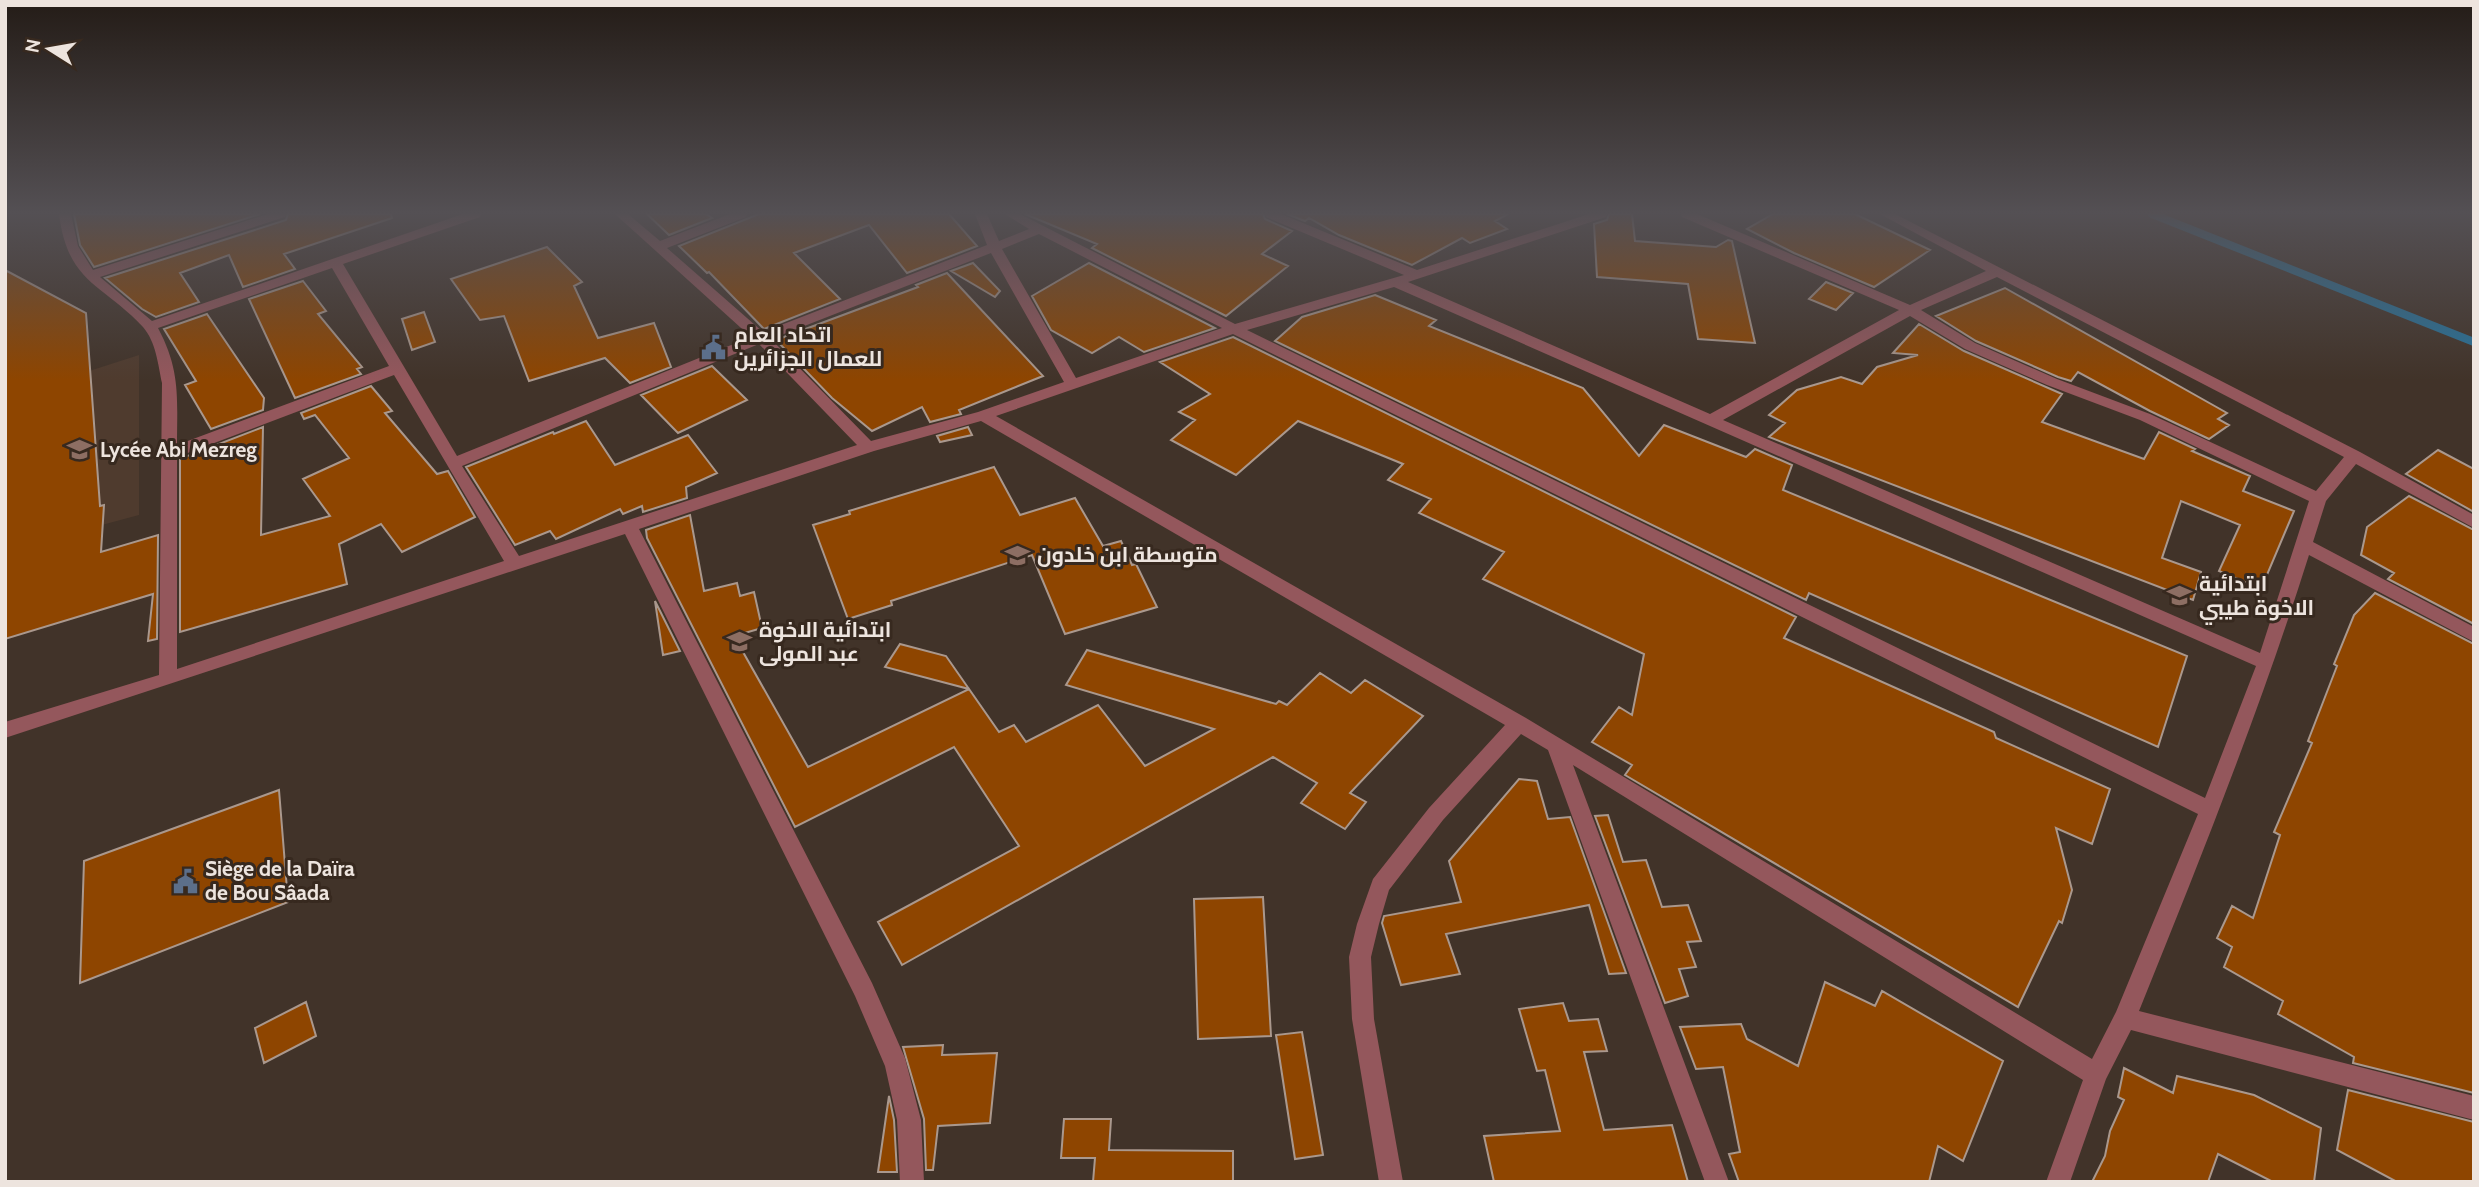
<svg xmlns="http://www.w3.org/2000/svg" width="2479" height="1187" viewBox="0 0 2479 1187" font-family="Cabin,Cairo,sans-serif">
  <rect width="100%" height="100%" fill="#413329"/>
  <!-- built -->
  <path fill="#4f3b2e" d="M 139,355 L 139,515 L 5,551 L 27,391 Z"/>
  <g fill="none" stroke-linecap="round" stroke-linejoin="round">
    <!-- stream -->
    <path stroke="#27729a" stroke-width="8" d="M 2152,214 L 2474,342"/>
  </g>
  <!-- building -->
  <path fill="#8e4500" stroke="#aa988d" stroke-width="2" d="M 74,214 L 260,214 L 94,267 L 80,245 Z
    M 288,214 L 391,214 L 392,218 L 284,254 L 295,269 L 243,287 L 229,255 L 180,273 L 199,302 L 156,317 L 142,309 L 105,278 L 286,220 Z
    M 647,214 L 706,214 L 712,218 L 669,235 Z
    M 759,214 L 949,214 L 977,246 L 907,273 L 869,225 L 794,253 L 840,299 L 764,329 L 709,272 L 707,273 L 679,246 Z
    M 1025,214 L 1263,214 L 1265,219 L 1292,231 L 1262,254 L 1288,266 L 1226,316 L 1092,248 L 1097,244 Z
    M 1287,214 L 1508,214 L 1495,221 L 1507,229 L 1470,243 L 1462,238 L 1412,265 L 1339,235 L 1309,218 L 1305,221 Z
    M 1609,214 L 1632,214 L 1635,241 L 1716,247 L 1728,240 L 1732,241 L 1755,343 L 1698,339 L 1688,284 L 1597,277 L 1594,224 L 1607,220 Z
    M 1773,214 L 1855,214 L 1930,250 L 1874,287 L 1794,253 L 1747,229 Z
    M 547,247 L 582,282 L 574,286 L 598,338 L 654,323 L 671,367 L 630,383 L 605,358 L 529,381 L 504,316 L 480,320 L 451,279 Z
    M 973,263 L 1000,291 L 995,297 L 951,271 Z
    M 1089,263 L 1215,328 L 1144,352 L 1119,337 L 1092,353 L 1051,330 L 1032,296 Z
    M 5,270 L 86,313 L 100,506 L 104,505 L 101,552 L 158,535 L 157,639 L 148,641 L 153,594 L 5,639 Z
    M 947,273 L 1043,376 L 959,410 L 961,414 L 930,422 L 922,407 L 872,431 L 832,398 L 776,340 L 918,287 L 916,285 Z
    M 303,281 L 326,311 L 318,314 L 362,367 L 357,369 L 361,374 L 295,398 L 249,299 Z
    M 1826,282 L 1853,293 L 1836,310 L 1809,299 Z
    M 2005,288 L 2227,413 L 2218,419 L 2229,425 L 2209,439 L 2150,411 L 2078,372 L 2071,381 L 2058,377 L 1976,341 L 1936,316 Z
    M 1375,295 L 1436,320 L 1429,326 L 1583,388 L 1639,456 L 1664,425 L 1746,457 L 1755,449 L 1792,465 L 1783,490 L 2187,656 L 2158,747 L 1809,593 L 1806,600 L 1275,341 L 1302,317 Z
    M 424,312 L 435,342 L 412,350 L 402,319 Z
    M 207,314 L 264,398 L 263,410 L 211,429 L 185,385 L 196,381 L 164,329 Z
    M 1919,324 L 1964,351 L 2062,394 L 2042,422 L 2144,459 L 2159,432 L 2195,449 L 2192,451 L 2250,476 L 2243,491 L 2294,511 L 2261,589 L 2219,571 L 2240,525 L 2181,501 L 2162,558 L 2201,572 L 2193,600 L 1769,437 L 1785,423 L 1769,415 L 1797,390 L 1841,377 L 1862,384 L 1877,367 L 1918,355 L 1893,353 Z
    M 1233,337 L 1796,617 L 1784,638 L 1994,732 L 1996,738 L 2110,789 L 2092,844 L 2056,828 L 2072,890 L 2062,923 L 2059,921 L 2018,1007 L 1625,775 L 1632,765 L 1592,742 L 1619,707 L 1632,715 L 1644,654 L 1483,579 L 1504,552 L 1419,513 L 1431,499 L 1388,480 L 1403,464 L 1298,421 L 1236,475 L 1171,440 L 1195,420 L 1179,412 L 1210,394 L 1160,362 Z
    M 712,366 L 747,400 L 678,433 L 641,395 Z
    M 371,386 L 392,411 L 385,413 L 437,474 L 448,471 L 475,517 L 402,552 L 381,524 L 339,544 L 347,584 L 180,632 L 180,459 L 263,427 L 261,535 L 330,516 L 303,479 L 349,458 L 315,415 L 304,419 L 301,413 Z
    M 586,421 L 615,465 L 688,435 L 717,473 L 686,487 L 687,498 L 643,512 L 642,506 L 623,514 L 620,509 L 556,539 L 550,531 L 515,545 L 466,467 L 553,432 L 554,434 Z
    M 968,427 L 972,435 L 940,442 L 937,436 Z
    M 2438,450 L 2474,469 L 2474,512 L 2406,474 Z
    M 994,467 L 1020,515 L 1075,498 L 1103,546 L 1121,541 L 1132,565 L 1136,564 L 1157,607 L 1065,634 L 1032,555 L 891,601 L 892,605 L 848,619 L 813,525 L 850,514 L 849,511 Z
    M 2409,496 L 2474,530 L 2474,624 L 2388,579 L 2394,573 L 2361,555 L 2367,527 Z
    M 690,515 L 704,591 L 737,583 L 740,596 L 754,592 L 762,628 L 734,636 L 808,767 L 969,689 L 999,732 L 1014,725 L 1026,742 L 1098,705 L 1145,766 L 1214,729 L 1066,685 L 1087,650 L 1276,704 L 1279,701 L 1287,705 L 1320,673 L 1351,693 L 1365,680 L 1423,716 L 1350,793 L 1366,802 L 1345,829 L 1301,803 L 1317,783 L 1273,757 L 902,965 L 878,922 L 1019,846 L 954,747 L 795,827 L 647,538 L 646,530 Z
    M 2375,593 L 2474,644 L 2474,1093 L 2353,1063 L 2354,1057 L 2278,1014 L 2283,1001 L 2224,967 L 2232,947 L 2217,938 L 2232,906 L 2253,918 L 2280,835 L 2274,832 L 2312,743 L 2308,741 L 2337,666 L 2334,664 L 2354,615 Z
    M 655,601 L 680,651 L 663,655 Z
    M 900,644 L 946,656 L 969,689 L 885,667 Z
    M 1519,779 L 1537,781 L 1548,819 L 1570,817 L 1626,973 L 1609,974 L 1589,905 L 1446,934 L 1460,974 L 1401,985 L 1382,923 L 1384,916 L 1461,902 L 1449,861 Z
    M 279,790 L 288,902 L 80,983 L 84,861 Z
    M 1608,815 L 1623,862 L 1646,860 L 1662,907 L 1688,905 L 1701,941 L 1687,942 L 1696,967 L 1679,969 L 1688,996 L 1665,1003 L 1595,816 Z
    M 1263,897 L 1271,1036 L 1198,1039 L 1194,899 Z
    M 1825,982 L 1875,1006 L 1882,991 L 2003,1061 L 1963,1161 L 1938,1146 L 1929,1182 L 1739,1182 L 1729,1154 L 1740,1152 L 1723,1067 L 1696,1069 L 1680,1027 L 1741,1024 L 1747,1039 L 1798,1066 Z
    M 306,1002 L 316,1036 L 264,1063 L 255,1028 Z
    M 1563,1003 L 1569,1021 L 1598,1019 L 1607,1051 L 1584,1052 L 1604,1130 L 1672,1125 L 1688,1182 L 1494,1182 L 1484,1136 L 1560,1131 L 1545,1070 L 1537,1071 L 1519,1009 Z
    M 1302,1032 L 1323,1155 L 1295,1159 L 1276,1035 Z
    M 943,1045 L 942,1055 L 997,1053 L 990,1123 L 938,1126 L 933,1170 L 926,1170 L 924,1119 L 903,1047 Z
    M 2124,1068 L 2173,1093 L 2177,1076 L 2254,1095 L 2321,1128 L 2314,1182 L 2273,1182 L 2218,1154 L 2208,1182 L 2092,1182 L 2105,1156 L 2110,1131 L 2124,1100 L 2118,1097 Z
    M 2348,1090 L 2474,1122 L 2474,1182 L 2397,1182 L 2337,1150 Z
    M 889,1096 L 894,1120 L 897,1172 L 878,1172 Z
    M 1064,1119 L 1111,1119 L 1109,1150 L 1233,1151 L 1233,1182 L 1093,1182 L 1095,1158 L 1061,1158 Z"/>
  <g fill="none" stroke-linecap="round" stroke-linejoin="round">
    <!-- minor -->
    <path fill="#94575c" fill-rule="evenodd" d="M 59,214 L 71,214 L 78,246 L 93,270 L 268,214 L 286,214 L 285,217 L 100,277 L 152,321 L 463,214 L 481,214 L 480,217 L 343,264 L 457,456 L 751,337 L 615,214 L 628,214 L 660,241 L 730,214 L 747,214 L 746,217 L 667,248 L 763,332 L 987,245 L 975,214 L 987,214 L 999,241 L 1029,229 L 1005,214 L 1020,214 L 1235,324 L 1404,275 L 1266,217 L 1265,214 L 1281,214 L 1417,270 L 1589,214 L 1607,214 L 1606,217 L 1408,282 L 1710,414 L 1899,310 L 1682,217 L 1681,214 L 1697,214 L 1910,305 L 1986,271 L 1880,214 L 1895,214 L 2360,452 L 2474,515 L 2474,528 L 2356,464 L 2326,501 L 2313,542 L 2474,627 L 2474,642 L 2309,555 C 2260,710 2200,860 2139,1011 L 2474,1096 L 2474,1120 L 2131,1030 L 2106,1079 L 2070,1182 L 2046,1182 L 2083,1080 L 1573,765 L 1729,1182 L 1705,1182 L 1548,750 L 1521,734 L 1443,820 L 1389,890 L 1379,924 L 1371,957 L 1374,1019 L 1403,1182 L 1379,1182 L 1352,1019 L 1349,957 L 1357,924 L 1373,879 L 1429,808 L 1505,725 L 981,421 L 874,451 L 639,529 L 872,983 L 905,1058 L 921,1120 L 924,1182 L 900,1182 L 897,1120 L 885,1066 L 855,996 L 625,534 L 5,738 L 5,722 L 159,675 L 162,383 C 158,364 156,342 143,327 C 102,283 68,284 59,214 ZM 1039,234 L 1222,328 L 1076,378 L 1002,249 ZM 991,253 L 1064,382 L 978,412 L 871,441 L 771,339 ZM 332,268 L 389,366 L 177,445 C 177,399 181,371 158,328 ZM 1997,277 L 2344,457 L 2316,491 L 2150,414 L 2057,379 L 1975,343 L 1921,310 ZM 1394,287 L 2256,666 L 2205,798 L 1247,330 ZM 1910,316 L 1965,349 L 2047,385 L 2140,420 L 2309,501 L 2260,653 L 1723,420 ZM 1233,334 L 2198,814 L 2116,1012 L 2092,1059 L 1526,718 L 996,416 ZM 759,344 L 857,445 L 519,556 L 462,466 ZM 394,375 L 504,561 L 177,669 L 177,457 Z"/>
  </g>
  <!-- sky -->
  <linearGradient id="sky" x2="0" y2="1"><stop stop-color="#241c17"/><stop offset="0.56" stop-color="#545054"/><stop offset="1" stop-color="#545054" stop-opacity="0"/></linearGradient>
  <rect width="2479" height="380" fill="url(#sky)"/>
  <!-- icons -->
  <defs>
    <symbol id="civic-bare" viewBox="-9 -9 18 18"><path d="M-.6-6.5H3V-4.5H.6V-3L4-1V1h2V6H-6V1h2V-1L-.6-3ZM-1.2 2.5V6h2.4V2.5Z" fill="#5c6f8a" stroke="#37291f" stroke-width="2.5" paint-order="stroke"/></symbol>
    <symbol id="school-bare" viewBox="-9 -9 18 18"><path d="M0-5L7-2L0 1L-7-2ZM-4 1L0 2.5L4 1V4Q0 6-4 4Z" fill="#8d6e63" stroke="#37291f" stroke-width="2.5" paint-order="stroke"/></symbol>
  </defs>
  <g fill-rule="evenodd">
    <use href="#civic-bare" x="696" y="330" width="35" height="35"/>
    <use href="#school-bare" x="62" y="432" width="35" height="35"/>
    <use href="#school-bare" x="1000" y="538" width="35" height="35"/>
    <use href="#school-bare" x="2162" y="578" width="35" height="35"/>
    <use href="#school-bare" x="722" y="624" width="35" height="35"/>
    <use href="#civic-bare" x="168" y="864" width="35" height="35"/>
  </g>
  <g text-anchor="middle" stroke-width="6" stroke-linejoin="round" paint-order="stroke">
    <!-- poi labels -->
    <g font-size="21" font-weight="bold" fill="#ede4de" stroke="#37291f" text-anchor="start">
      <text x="734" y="342">اتحاد العام<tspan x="734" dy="24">للعمال الجزائرين</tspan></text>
      <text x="100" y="457">Lycée Abi Mezreg</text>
      <text x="1037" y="562">متوسطة ابن خلدون</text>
      <text x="2199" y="591">ابتدائية<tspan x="2199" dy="24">الاخوة طيبي</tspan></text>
      <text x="759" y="637">ابتدائية الاخوة<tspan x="759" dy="24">عبد المولى</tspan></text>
      <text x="205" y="876">Siège de la Daïra<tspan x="205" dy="24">de Bou Sâada</tspan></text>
    </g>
  </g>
  <!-- border -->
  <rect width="2479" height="1187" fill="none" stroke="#ede4de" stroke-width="14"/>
  <!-- north arrow -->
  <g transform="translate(49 49) rotate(281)" stroke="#37291f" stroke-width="5" paint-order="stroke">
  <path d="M0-5L12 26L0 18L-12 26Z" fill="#ede4de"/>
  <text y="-10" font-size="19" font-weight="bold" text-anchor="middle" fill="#ede4de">N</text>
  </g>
</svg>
